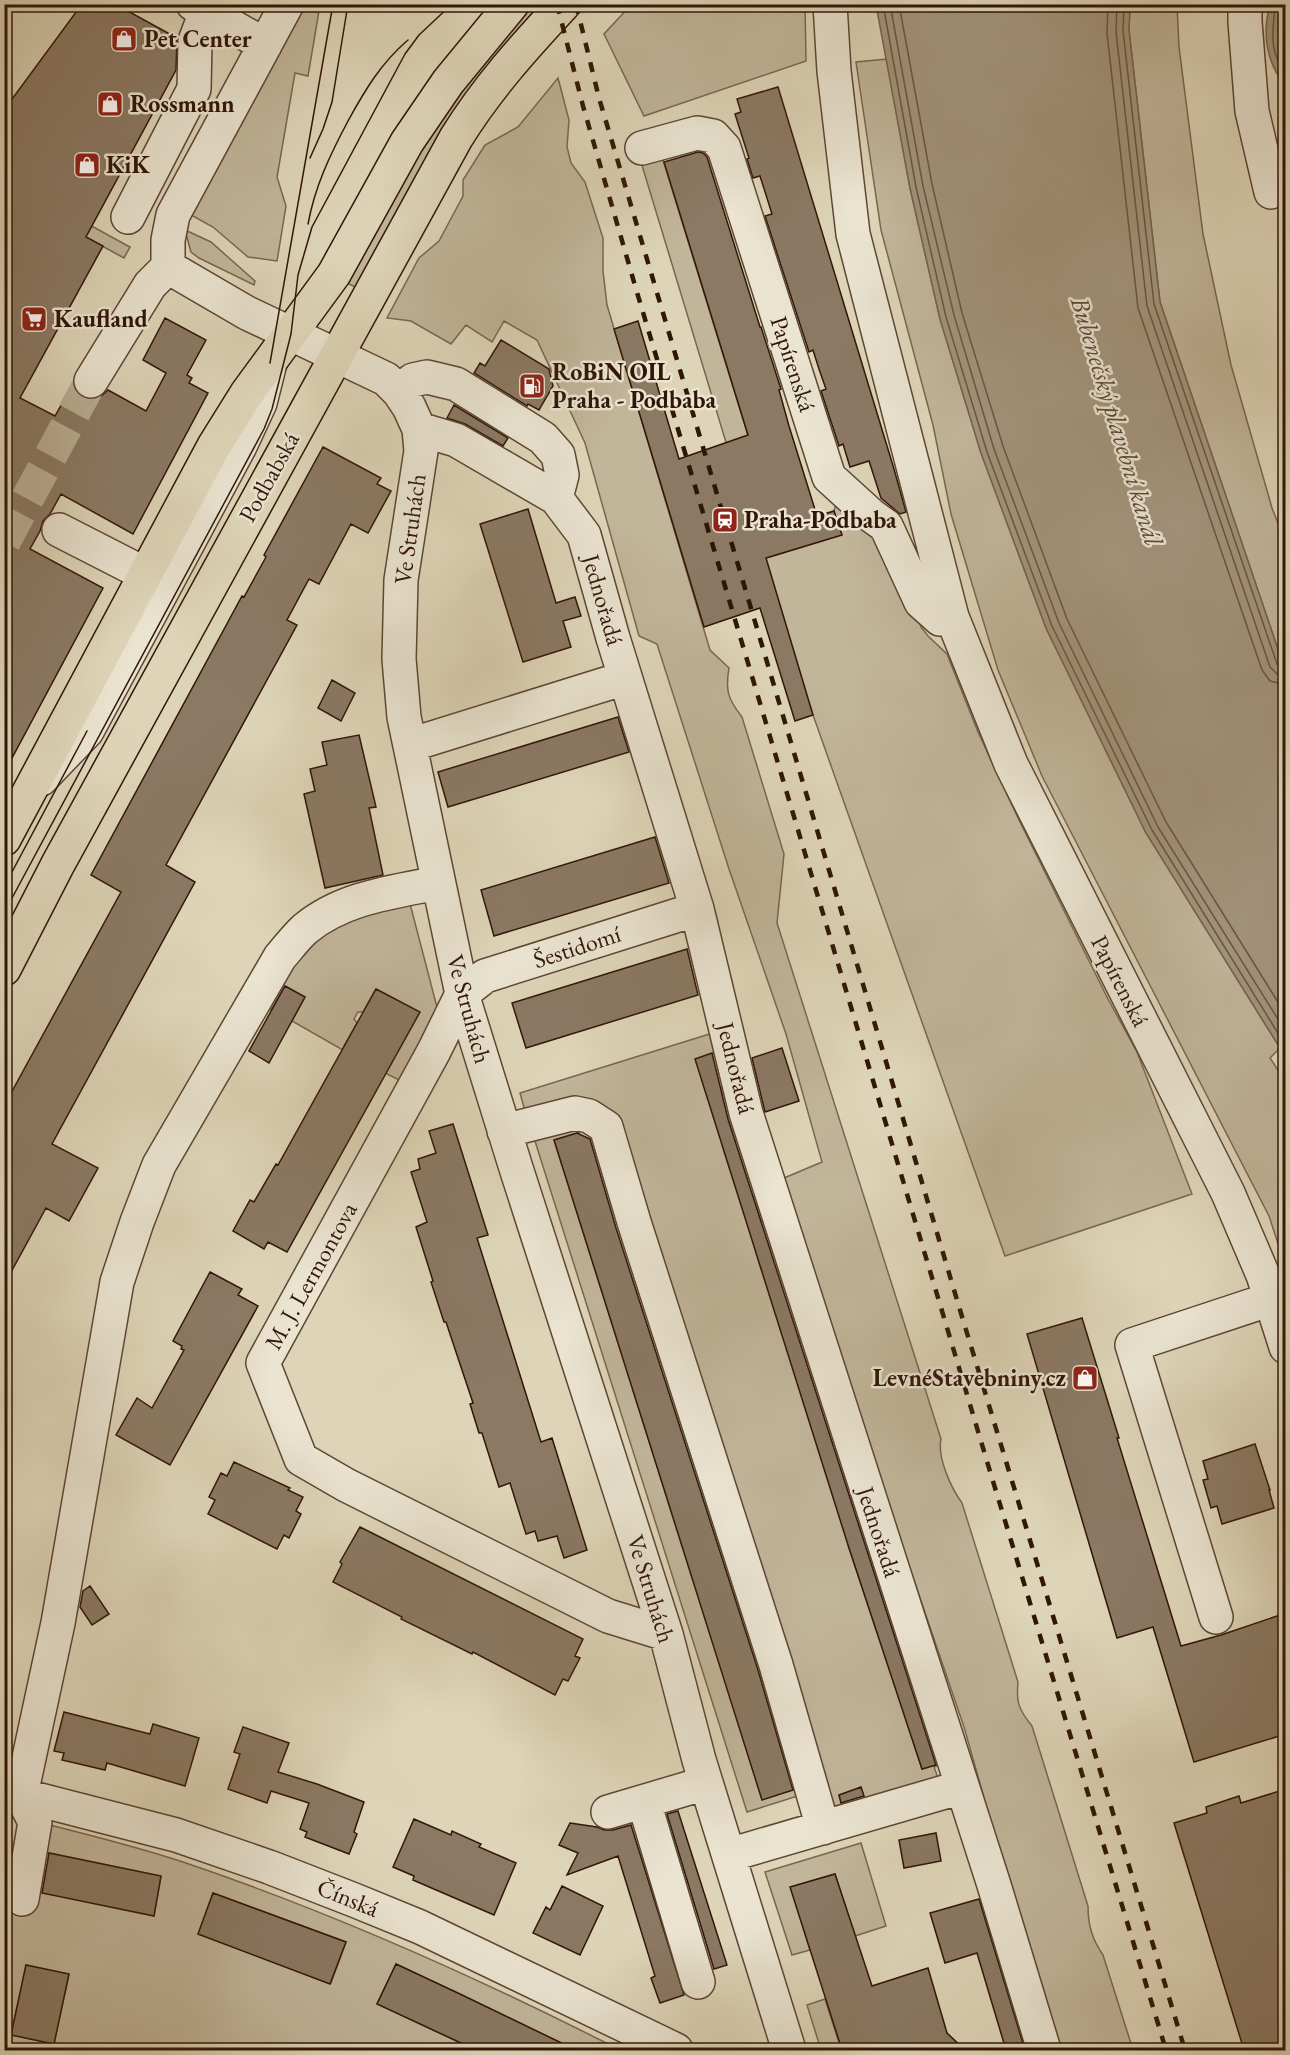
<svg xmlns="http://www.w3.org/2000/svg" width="1290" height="2055" viewBox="0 0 1290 2055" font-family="'EB Garamond',serif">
  <rect width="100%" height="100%" fill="#ded5b8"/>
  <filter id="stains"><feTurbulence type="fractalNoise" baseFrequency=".00333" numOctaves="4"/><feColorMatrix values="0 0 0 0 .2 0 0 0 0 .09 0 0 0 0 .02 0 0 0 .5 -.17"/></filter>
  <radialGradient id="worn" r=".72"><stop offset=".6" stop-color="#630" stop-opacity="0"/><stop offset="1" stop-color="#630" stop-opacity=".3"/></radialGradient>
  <!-- green -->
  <path fill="#c1b59a" stroke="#796651" stroke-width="1.5" fill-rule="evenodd" d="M 303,5 L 320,5 L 308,76 L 295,73 L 277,177 L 286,206 L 277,261 L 248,257 L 213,227 L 191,215 Z
    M 534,5 L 546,5 L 357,288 L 347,283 C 377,227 405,171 441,119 C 468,78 501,40 534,5 Z
    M 631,5 L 805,5 L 806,61 L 644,116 L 604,34 Z
    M 1130,5 L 1177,5 L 1179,47 L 1203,234 L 1231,365 L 1272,508 L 1285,541 L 1285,670 L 1160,302 L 1129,30 Z
    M 887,59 L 910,188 L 940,319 L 981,453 L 1046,628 L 1146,833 L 1280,1048 L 1270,1058 L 1285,1081 L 1285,1265 L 1269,1216 L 1042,776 L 998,670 L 951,514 L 933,425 L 881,230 L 856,62 Z
    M 558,78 L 569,120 L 567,147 L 571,163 L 585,182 L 603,238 L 603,271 L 607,305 L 710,650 L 729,668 C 725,691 728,699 742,717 L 784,854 L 777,923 L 941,1439 C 937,1457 951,1488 962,1503 L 1018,1682 C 1016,1703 1019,1710 1032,1726 L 1088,1906 C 1088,1925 1092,1939 1103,1955 L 1133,2050 L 1058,2050 L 1032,1967 L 964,1727 L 812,1281 L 784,1178 L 822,1162 L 786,1034 L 729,869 L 657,644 L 639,636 L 585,443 L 537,340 L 504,321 L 492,342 L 466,325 L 451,344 L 411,321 L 387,318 L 419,258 L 439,241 L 463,196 L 463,180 L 485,145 L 518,127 Z
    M 662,157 L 771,510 L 770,557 L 841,535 L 834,511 L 837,500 L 858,508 L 918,618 L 921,627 L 928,636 L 947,654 L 978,732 L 1018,818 L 1108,999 L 1137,1052 L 1192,1194 L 1005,1256 L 813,715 L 765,571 L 641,162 Z
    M 4,178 L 130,247 L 124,258 L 5,193 Z
    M 185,230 L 211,242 L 255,281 L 254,285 L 199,258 L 191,252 Z
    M 408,896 L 439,1015 L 403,1082 L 385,1073 L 419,1012 L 376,989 L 363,1012 L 358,1012 L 354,1019 L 357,1023 L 344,1046 L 350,1050 L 348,1053 L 292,1021 L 305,997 L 285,986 L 271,1010 L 261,1004 L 299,944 Z
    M 716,1032 L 870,1537 L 848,1545 L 877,1632 L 899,1625 L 901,1630 L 879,1637 L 922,1769 L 940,1763 L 940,1765 L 934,1767 L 937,1775 L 932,1781 L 866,1803 L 861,1788 L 839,1795 L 844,1810 L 832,1814 L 613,1124 L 525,1111 L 520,1093 ZM 718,1052 L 729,1086 L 706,1093 L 696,1059 ZM 730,1091 L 737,1113 L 715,1120 L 708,1098 ZM 744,1138 L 762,1194 L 740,1201 L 722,1145 ZM 770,1219 L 776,1241 L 755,1247 L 759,1222 ZM 777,1246 L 804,1334 L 784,1341 L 756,1253 ZM 806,1339 L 866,1527 L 845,1533 L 786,1345 Z
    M 591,1121 L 590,1129 L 554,1140 L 762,1799 L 798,1788 L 807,1793 L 747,1812 L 534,1138 Z
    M 26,1819 C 78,1832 132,1845 183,1862 C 334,1913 479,1978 620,2050 L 576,2050 L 396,1964 L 377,2004 L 476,2050 L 5,2050 L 5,1917 ZM 45,1852 L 161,1876 L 154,1915 L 38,1892 ZM 213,1893 L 346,1942 L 331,1983 L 198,1934 ZM 26,1965 L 69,1974 L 54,2044 L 11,2035 Z
    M 861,1843 L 886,1926 L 855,1936 L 835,1874 L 791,1887 L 810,1950 L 792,1955 L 765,1872 Z
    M 825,1999 L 841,2049 L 821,2050 L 807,2005 Z"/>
  <!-- water -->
  <path fill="#a3947c" stroke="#75624e" stroke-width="1.5" d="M 876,5 L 1130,5 L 1129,30 L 1160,302 L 1285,670 L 1285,1056 L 1146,833 L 1046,628 L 981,453 L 940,319 L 910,188 Z
    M 1270,5 L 1285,5 L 1285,85 C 1266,62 1262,33 1270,5 Z"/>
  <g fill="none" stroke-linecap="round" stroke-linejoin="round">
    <!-- shore -->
    <path stroke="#6a5542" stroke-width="1.5" d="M 883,4 L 916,187 L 946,317 L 987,452 L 1052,626 L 1152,830 L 1286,1046
      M 890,4 L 923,186 L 954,315 L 994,449 L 1059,623 L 1158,827 L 1286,1032
      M 899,4 L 932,184 L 962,313 L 1003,446 L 1067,619 L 1166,822 L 1286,1015
      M 1108,4 L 1107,33 L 1138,308 L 1262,670 L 1270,681 L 1286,685
      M 1117,4 L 1116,32 L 1147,306 L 1270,667 L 1277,674 L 1286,676
      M 1124,4 L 1123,31 L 1154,304 L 1277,664 L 1280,668 L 1286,668
      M 1275,4 C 1273,34 1268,48 1286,75"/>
  </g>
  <!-- building -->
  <path fill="#8b7964" stroke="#311608" stroke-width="1.5" d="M 82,4 L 115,4 L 177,38 L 176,70 L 86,237 L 103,246 L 20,398 L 55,416 L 73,384 L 75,390 L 82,397 L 90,400 L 99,398 L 108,390 L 146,411 L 166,373 L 143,360 L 165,318 L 206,340 L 187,375 L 192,378 L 189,383 L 208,393 L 133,534 L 61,494 L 50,514 L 43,521 L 40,531 L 30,549 L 103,588 L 4,773 L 4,110 Z
    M 778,87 L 894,469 L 906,512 L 900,514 L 881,498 L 869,461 L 850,467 L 843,444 L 839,446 L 821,391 L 826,389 L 819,369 L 813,350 L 809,352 L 765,216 L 772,214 L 760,176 L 753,178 L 747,159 L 749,158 L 735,114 L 741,112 L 737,99 Z
    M 698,152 L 703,153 L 707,157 L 711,170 L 760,327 L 761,327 L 781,389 L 779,390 L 789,426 L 817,516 L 834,511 L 842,535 L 766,558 L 813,715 L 795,721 L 760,608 L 704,627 L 614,329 L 638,321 L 679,459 L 748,435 L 664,162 Z
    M 501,340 L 549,369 L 553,386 L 539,410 L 528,404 L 527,406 L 474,373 L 480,363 L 485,366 Z
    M 454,405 L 508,438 L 503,446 L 465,424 L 447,418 Z
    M 323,447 L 381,478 L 377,484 L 391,491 L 368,533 L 351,524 L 319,584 L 309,579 L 287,620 L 297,625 L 166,865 L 195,882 L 52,1144 L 98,1168 L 69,1221 L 46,1208 L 4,1285 L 4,1106 L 121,892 L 91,875 L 242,596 L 244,597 L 266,557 L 264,555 Z
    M 528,509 L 556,603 L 575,597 L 581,616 L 563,621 L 571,647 L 523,662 L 480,524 Z
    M 332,680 L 355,693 L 341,721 L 318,708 Z
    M 618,717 L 629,752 L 448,807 L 438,772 Z
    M 359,735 L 376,807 L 369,808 L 383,875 L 325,888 L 304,794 L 315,791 L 310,769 L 327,765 L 322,742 Z
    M 655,837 L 669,883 L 494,936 L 481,890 Z
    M 687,949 L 698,995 L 526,1048 L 512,1003 Z
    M 285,986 L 305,997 L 269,1063 L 249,1051 Z
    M 376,989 L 420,1012 L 287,1252 L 268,1242 L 264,1249 L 233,1231 L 250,1200 L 254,1202 L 276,1164 L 278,1165 Z
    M 782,1048 L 799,1101 L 765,1112 L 752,1058 Z
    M 712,1053 L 728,1119 L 936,1765 L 922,1769 L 848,1545 L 695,1059 Z
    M 453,1124 L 488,1235 L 477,1238 L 541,1442 L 552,1438 L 587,1550 L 564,1558 L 557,1536 L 538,1541 L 535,1531 L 526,1534 L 510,1483 L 499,1487 L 482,1433 L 479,1433 L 470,1404 L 473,1403 L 446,1322 L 444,1322 L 431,1282 L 433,1281 L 416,1227 L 427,1222 L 411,1172 L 420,1169 L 418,1159 L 436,1153 L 429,1131 Z
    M 577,1133 L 590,1139 L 616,1228 L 758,1670 L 793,1790 L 762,1800 L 554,1140 Z
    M 210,1272 L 242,1289 L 238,1295 L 258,1306 L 170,1465 L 116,1435 L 137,1398 L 152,1408 L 184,1350 L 181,1349 L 182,1346 L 173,1341 Z
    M 1082,1318 L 1119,1438 L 1117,1438 L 1181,1646 L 1221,1635 L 1286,1613 L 1286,1734 L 1194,1762 L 1153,1627 L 1117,1638 L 1027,1334 Z
    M 1255,1444 L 1270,1490 L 1269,1490 L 1274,1508 L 1222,1524 L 1217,1506 L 1211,1508 L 1203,1480 L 1208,1479 L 1203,1461 Z
    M 234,1462 L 290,1488 L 288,1490 L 303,1497 L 296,1511 L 301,1514 L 289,1538 L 284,1535 L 277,1549 L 208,1514 L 215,1500 L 209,1497 L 221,1473 L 227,1476 Z
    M 360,1527 L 583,1639 L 575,1656 L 580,1658 L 568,1681 L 563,1679 L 555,1695 L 473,1652 L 472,1654 L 401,1619 L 402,1617 L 333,1582 L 342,1564 L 340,1562 Z
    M 90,1586 L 109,1614 L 92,1625 L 80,1607 L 83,1591 Z
    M 64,1712 L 150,1734 L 153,1724 L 199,1738 L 185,1786 L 107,1763 L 105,1770 L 62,1760 L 64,1753 L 54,1751 Z
    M 243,1727 L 289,1743 L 278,1772 L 317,1784 L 364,1802 L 354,1832 L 357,1834 L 349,1854 L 305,1837 L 307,1832 L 300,1829 L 309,1803 L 271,1791 L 267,1803 L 228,1789 L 240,1754 L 234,1752 Z
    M 861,1787 L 864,1796 L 841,1803 L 839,1795 Z
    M 1286,1789 L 1286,2050 L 1244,2050 L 1174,1823 L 1207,1813 L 1206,1807 L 1239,1796 L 1241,1803 Z
    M 678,1811 L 727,1965 L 714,1969 L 667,1814 Z
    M 414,1819 L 451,1835 L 452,1831 L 481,1844 L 479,1847 L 516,1863 L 494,1915 L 413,1880 L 414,1876 L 393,1867 Z
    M 570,1823 L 597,1827 L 604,1830 L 613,1830 L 631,1825 L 684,1995 L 660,2003 L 651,1978 L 655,1976 L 618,1856 L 567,1875 L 578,1853 L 559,1845 Z
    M 936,1833 L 941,1861 L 904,1868 L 899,1840 Z
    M 49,1853 L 161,1876 L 154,1916 L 42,1893 Z
    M 835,1874 L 872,1986 L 928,1968 L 947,2033 L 965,2050 L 842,2050 L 790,1887 Z
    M 562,1886 L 603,1906 L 580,1955 L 533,1933 L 546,1907 L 550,1910 Z
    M 213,1893 L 346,1942 L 330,1984 L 198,1934 Z
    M 979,1899 L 1025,2050 L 1006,2050 L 977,1953 L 945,1963 L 930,1913 Z
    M 396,1964 L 460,1994 L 576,2050 L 476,2050 L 377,2004 Z
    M 26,1965 L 69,1974 L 54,2044 L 11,2035 Z"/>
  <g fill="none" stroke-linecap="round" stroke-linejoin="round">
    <!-- minor-tunnel -->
    <path stroke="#bbaf95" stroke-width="33" stroke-dasharray="33 16" stroke-linecap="butt" d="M 4,542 L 91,381"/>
    <defs>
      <path id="minor" d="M 193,4 L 265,45
        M 830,4 L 834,71 L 853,234 L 952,617 L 1011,764 L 1228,1193 L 1263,1275 L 1286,1347
        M 1245,4 L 1245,22 L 1252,111 L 1271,192
        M 642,148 L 697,133 L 713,136 L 724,148 L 829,477 L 872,516 L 886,526 L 921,602 L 940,619 L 952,617
        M 128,217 L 194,89 L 195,41 L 206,12
        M 168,267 L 247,313 L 386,379 L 399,392 L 409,407 L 419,429 L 421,451 L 401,580 L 399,659 L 404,717 L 462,994 L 516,1168 L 666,1634 L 699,1760 L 789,2050
        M 168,267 L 168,240 L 173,215 L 287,4
        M 91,381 L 150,285 L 168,267
        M 399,392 L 413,380 L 427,377 L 456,384 L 543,438 L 558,455 L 562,475 L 556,498
        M 419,429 L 456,440 L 556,498 L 584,535 L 613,638 L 697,909 L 746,1113 L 994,1885 L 1044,2050
        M 59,530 L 145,574
        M 410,745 L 625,678
        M 41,779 L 87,731 L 240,446 L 260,403 L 270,363
        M 504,1131 L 575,1113 L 589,1116 L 606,1127 L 634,1222 L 776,1665 L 823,1828
        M 1216,1617 L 1132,1345 L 1271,1299
        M 666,1634 L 608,1616 L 346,1485 L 301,1459 L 263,1363 L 434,1051 L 462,994 L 485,976 L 697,909
        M 9,1792 L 176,1835 L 269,1867 L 354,1900 L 420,1927 L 676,2050
        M 644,1802 L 698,1982
        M 608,1812 L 706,1783
        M 729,1855 L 962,1787
        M 22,1899 L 35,1822 L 21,1795 L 58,1623 L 117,1282 L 137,1222 L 159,1165 L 280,957 C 288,948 296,937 305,929 C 342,898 392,892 438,883"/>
      <path id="major" d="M 4,839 L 214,446 L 247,393 L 334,274 L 407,142 L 448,82 L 512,4
        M 4,969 L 58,864 L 456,138 C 487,88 524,47 564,4"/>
    </defs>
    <!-- minor casing -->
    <use href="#minor" stroke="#5c4634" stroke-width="36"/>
    <!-- major casing -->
    <use href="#major" stroke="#311608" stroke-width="36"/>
    <!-- minor -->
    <use href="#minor" stroke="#eae4d1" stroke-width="33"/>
    <!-- major -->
    <use href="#major" stroke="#ded5b8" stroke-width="33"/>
    <!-- tram -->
    <path stroke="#311608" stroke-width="1.5" d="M 310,158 L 323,129 L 332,102 L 348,4
      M 308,224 C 315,186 330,155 348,121 C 365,90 381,63 408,40
      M 270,363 L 333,4
      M 4,887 L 87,731
      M 4,913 L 264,429 L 272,409 L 291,334 L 298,275 L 312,227 L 405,54 L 419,35 L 452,4"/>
    <!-- rail -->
    <path stroke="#311608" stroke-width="4.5" stroke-dasharray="10 10" stroke-linecap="butt" d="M 557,4 L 583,106 L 636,289 L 992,1478 L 1166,2050
      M 576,4 L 599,98 L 960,1310 L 1185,2050"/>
  </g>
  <!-- icons -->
  <defs>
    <symbol id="shop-square" viewBox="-11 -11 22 22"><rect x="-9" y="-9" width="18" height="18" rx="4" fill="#8f2418" stroke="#eae4d1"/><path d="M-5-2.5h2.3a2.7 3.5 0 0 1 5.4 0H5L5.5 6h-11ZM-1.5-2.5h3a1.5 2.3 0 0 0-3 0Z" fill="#fff"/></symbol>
    <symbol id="supermarket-square" viewBox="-11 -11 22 22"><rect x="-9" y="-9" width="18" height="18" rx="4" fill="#8f2418" stroke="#eae4d1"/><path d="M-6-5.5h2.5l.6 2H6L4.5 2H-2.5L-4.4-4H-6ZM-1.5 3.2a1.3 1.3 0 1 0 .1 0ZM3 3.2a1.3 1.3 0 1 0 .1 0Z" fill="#fff"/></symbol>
    <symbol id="fuel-square" viewBox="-11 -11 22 22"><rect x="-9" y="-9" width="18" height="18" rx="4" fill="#8f2418" stroke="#eae4d1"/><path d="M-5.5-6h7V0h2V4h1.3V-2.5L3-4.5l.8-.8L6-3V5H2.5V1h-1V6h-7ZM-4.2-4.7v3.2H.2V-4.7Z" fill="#fff"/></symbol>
    <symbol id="station-square" viewBox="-11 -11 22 22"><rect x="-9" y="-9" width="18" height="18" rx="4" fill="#8f2418" stroke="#eae4d1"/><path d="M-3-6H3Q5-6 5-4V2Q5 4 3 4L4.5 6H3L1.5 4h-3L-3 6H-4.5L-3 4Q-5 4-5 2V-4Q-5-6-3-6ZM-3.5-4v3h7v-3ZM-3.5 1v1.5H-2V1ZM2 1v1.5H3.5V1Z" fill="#fff"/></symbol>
  </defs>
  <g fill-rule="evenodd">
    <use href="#shop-square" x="109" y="24" width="30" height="30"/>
    <use href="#shop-square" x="95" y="89" width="30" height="30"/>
    <use href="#shop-square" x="72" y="150" width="30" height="30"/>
    <use href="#supermarket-square" x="19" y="304" width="30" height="30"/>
    <use href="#fuel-square" x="517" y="371" width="30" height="30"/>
    <use href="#station-square" x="710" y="505" width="30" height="30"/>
    <use href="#shop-square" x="1070" y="1363" width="30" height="30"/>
  </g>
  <g text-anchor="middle" stroke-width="5" stroke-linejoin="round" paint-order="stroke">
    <!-- poi labels -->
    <g font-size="24" font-weight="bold" fill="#311608" stroke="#eae4d1" text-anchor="start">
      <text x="144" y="47">Pet Center</text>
      <text x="130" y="112">Rossmann</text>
      <text x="106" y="173">KiK</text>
      <text x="54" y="327">Kaufland</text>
      <text x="552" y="380">RoBiN OIL<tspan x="552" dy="28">Praha - Podbaba</tspan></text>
      <text x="744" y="528">Praha-Podbaba</text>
      <text x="1066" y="1386" text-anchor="end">LevnéStavebniny.cz</text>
    </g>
    <!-- street labels -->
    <g font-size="24" fill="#311608" stroke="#eae4d1">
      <text transform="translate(793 364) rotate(72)" y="8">Papírenská</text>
      <text transform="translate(269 477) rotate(-61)" y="8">Podbabská</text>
      <text transform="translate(410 529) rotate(-82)" y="8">Ve Struhách</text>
      <text transform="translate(603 600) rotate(74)" y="8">Jednořadá</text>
      <text transform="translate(577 947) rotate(-18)" y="8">Šestidomí</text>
      <text transform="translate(1120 981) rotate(63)" y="8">Papírenská</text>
      <text transform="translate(469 1009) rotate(75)" y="8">Ve Struhách</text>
      <text transform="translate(736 1068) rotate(76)" y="8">Jednořadá</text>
      <text transform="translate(311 1276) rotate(-61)" y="8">M. J. Lermontova</text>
      <text transform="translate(879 1532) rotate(72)" y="8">Jednořadá</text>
      <text transform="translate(651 1589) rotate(73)" y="8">Ve Struhách</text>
      <text transform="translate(348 1898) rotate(22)" y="8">Čínská</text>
    </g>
    <!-- water labels -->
    <g font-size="26" font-style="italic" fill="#5f4836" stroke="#eae4d1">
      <text transform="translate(1117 421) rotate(73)" y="9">Bubenečský plavební kanál</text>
    </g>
  </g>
  <!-- margin -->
  <rect width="1290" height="2055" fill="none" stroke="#ded5b8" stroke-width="24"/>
  <rect x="6" y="6" width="1278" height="2043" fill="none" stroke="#311608" stroke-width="3"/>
  <rect x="12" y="12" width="1266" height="2031" fill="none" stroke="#311608" stroke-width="1.5"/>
  <rect width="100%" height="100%" filter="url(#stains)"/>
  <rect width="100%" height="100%" fill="url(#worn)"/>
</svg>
